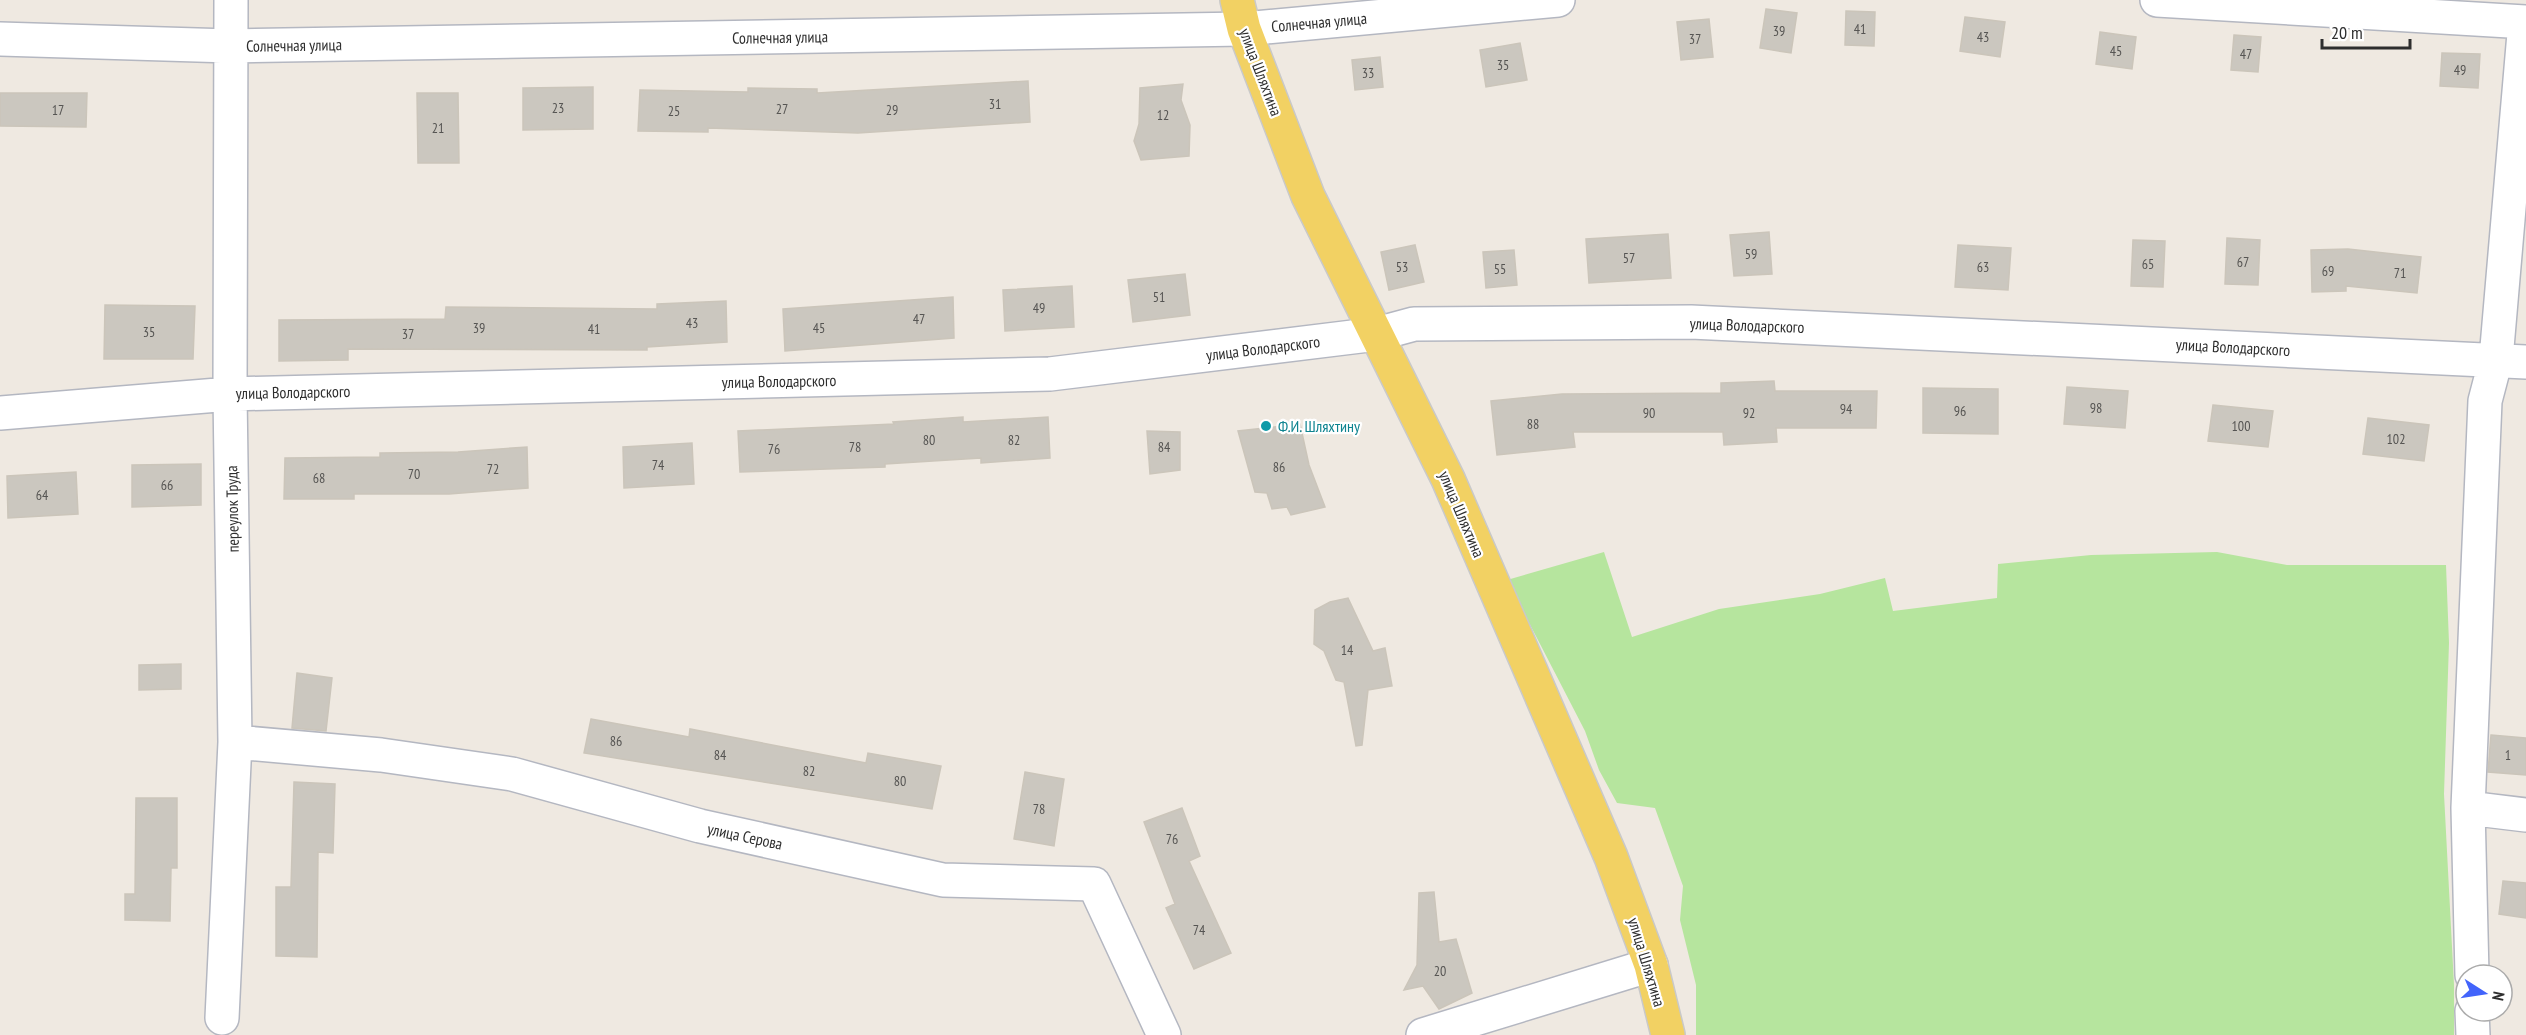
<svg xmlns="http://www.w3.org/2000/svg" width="2526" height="1035" viewBox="0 0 2526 1035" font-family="'PT Sans Narrow',sans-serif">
  <rect width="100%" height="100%" fill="#efe9e1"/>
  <!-- green -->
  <path fill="#b6e59e" d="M 1604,552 L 1632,637 L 1719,609 L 1820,594 L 1885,578 L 1893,611 L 1997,598 L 1998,564 L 2091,555 L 2217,552 L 2287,565 L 2446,565 L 2449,643 L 2444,794 L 2454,985 L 2454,1035 L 1696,1035 L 1696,985 L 1680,920 L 1683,886 L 1655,808 L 1617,803 L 1599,770 L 1585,731 L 1507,580 Z"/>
  <!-- building -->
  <path fill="#cbc7bf" stroke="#cbc5ba" stroke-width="1.5" d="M 1766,9 L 1797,13 L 1791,53 L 1760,48 Z
    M 1846,11 L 1875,12 L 1874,46 L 1845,45 Z
    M 1965,17 L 2005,22 L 2000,57 L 1960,51 Z
    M 1709,19 L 1713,57 L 1681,60 L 1677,22 Z
    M 2100,32 L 2136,37 L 2132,69 L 2096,64 Z
    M 2234,35 L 2261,37 L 2258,72 L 2231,70 Z
    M 1520,43 L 1527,80 L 1486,87 L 1480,50 Z
    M 2442,53 L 2480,54 L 2478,88 L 2440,86 Z
    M 1380,57 L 1383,87 L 1355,90 L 1352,60 Z
    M 1028,81 L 1030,122 L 858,133 L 708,128 L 708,132 L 638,131 L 640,90 L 748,92 L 748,88 L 817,89 L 817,93 Z
    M 1183,84 L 1181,100 L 1190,125 L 1189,156 L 1141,160 L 1134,141 L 1139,124 L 1140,88 Z
    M 593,87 L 593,129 L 523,130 L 523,88 Z
    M 0,93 L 87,93 L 86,127 L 0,126 Z
    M 417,93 L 458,93 L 459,163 L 418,163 Z
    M 1769,232 L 1772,274 L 1734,276 L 1730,235 Z
    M 1668,234 L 1671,278 L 1589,283 L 1586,239 Z
    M 2227,238 L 2260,240 L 2258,285 L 2225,284 Z
    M 2133,240 L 2165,241 L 2163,287 L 2131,286 Z
    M 1415,245 L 1424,282 L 1389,290 L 1381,252 Z
    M 1958,245 L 2011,248 L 2008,290 L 1955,287 Z
    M 2348,249 L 2421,257 L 2417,293 L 2346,286 L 2346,291 L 2312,292 L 2311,250 Z
    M 1514,250 L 1517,285 L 1486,288 L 1483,252 Z
    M 1185,274 L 1190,315 L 1133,322 L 1128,280 Z
    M 1072,286 L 1074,327 L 1005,331 L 1003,290 Z
    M 953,297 L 954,338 L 785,351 L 783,309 Z
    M 726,301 L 727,342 L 647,347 L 647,350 L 348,349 L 348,360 L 279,361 L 279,320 L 445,319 L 446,307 L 657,309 L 657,304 Z
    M 105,305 L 195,306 L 193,359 L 104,359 Z
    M 1774,381 L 1775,391 L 1877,391 L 1876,428 L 1776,428 L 1777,442 L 1724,445 L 1723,432 L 1573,432 L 1575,447 L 1497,455 L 1491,401 L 1562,394 L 1721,393 L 1721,383 Z
    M 2067,387 L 2128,391 L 2125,428 L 2064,424 Z
    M 1923,388 L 1998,389 L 1998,434 L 1923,433 Z
    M 2213,405 L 2273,411 L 2268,447 L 2208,441 Z
    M 963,417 L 963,422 L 1048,417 L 1050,458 L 981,463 L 981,458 L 885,464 L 885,467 L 740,472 L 738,431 L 894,424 L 893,422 Z
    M 2368,418 L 2429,425 L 2424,461 L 2363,454 Z
    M 1300,424 L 1309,465 L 1325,507 L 1291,515 L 1287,507 L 1272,509 L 1267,493 L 1255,492 L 1238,431 Z
    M 1147,431 L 1180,432 L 1180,470 L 1150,474 Z
    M 692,443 L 694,484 L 624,488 L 623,447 Z
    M 527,447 L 528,488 L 449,494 L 354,494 L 354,499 L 284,499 L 285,458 L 380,457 L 380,453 L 458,452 Z
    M 201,464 L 201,505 L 132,507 L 132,465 Z
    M 76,472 L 78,514 L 8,518 L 7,476 Z
    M 1348,598 L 1373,651 L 1385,648 L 1392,686 L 1368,690 L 1362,745 L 1356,746 L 1344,682 L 1336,680 L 1324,651 L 1314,644 L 1315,610 L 1330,602 Z
    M 181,664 L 181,689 L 139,690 L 139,665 Z
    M 297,673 L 332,678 L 326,731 L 292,728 Z
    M 591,719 L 689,737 L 690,729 L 866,763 L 868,753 L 941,766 L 932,809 L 584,753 Z
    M 2491,735 L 2526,738 L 2526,775 L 2488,772 Z
    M 1025,772 L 1064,779 L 1054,846 L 1014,839 Z
    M 294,782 L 335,784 L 333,853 L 318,852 L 317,957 L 276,956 L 276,887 L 291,887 Z
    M 136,798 L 177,798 L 177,868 L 171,868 L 170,921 L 125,920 L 125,894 L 135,894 Z
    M 1182,808 L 1200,856 L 1189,861 L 1231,953 L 1194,969 L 1166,908 L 1175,904 L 1144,822 Z
    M 2503,881 L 2526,883 L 2526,918 L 2499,914 Z
    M 1434,892 L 1439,942 L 1456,939 L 1472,993 L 1439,1009 L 1423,986 L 1404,990 L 1417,965 L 1419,893 Z"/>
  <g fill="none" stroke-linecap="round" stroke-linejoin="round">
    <defs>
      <path id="minor" d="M 2157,0 L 2526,22
        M 0,39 L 230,46 L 1244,29 L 1558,0
        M 0,413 L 230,394 L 1050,374 L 1377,334 L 1414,324 L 1691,322 L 2526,362
        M 235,742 L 381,755 L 512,774 L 700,826 L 943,880 L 1094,884 L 1164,1035
        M 2468,808 L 2526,815
        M 2472,975 L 2468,808 L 2485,401 L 2496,359 L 2525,22
        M 2472,1011 L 2473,1035
        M 222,1018 L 235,742 L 230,394 L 231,0
        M 1423,1035 L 1651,965"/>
      <path id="major" d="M 1237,0 L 1244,29 L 1308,196 L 1448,479 L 1611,857 L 1651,965 L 1668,1035"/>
    </defs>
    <!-- minor casing -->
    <use href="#minor" stroke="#b4b7c1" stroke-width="36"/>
    <!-- major casing -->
    <use href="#major" stroke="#c9c9c9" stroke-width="36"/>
    <!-- minor -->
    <use href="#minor" stroke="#fff" stroke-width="33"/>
    <!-- major -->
    <use href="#major" stroke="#f2d163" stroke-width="33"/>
  </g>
  <!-- markers -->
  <circle fill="#0f9aa8" stroke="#fff" stroke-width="2" cx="1266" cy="426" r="6"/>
  <g text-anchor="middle" stroke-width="4.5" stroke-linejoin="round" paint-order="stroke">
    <!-- number labels -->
    <g font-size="14" fill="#555452">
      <text x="1860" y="34">41</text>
      <text x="1779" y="36">39</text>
      <text x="1983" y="42">43</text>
      <text x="1695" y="44">37</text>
      <text x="2116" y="56">45</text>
      <text x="2246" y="59">47</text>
      <text x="1503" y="70">35</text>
      <text x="2460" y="75">49</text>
      <text x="1368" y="78">33</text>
      <text x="995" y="109">31</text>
      <text x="558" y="113">23</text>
      <text x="782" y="114">27</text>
      <text x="58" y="115">17</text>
      <text x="892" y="115">29</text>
      <text x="674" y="116">25</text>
      <text x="1163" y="120">12</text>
      <text x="438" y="133">21</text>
      <text x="1751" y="259">59</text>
      <text x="1629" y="263">57</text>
      <text x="2243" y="267">67</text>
      <text x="2148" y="269">65</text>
      <text x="1402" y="272">53</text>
      <text x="1983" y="272">63</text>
      <text x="1500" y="274">55</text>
      <text x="2328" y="276">69</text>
      <text x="2400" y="278">71</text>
      <text x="1159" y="302">51</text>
      <text x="1039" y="313">49</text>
      <text x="919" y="324">47</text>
      <text x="692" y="328">43</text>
      <text x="479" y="333">39</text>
      <text x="819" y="333">45</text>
      <text x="594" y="334">41</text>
      <text x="149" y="337">35</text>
      <text x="408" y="339">37</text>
      <text x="2096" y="413">98</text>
      <text x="1846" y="414">94</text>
      <text x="1960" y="416">96</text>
      <text x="1649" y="418">90</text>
      <text x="1749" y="418">92</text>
      <text x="1533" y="429">88</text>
      <text x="2241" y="431">100</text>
      <text x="2396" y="444">102</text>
      <text x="929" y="445">80</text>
      <text x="1014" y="445">82</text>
      <text x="855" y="452">78</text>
      <text x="1164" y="452">84</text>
      <text x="774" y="454">76</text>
      <text x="658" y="470">74</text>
      <text x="1279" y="472">86</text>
      <text x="493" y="474">72</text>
      <text x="414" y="479">70</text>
      <text x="319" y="483">68</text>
      <text x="167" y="490">66</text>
      <text x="42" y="500">64</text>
      <text x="1347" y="655">14</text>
      <text x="616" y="746">86</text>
      <text x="720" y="760">84</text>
      <text x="2508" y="760">1</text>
      <text x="809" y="776">82</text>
      <text x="900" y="786">80</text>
      <text x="1039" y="814">78</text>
      <text x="1172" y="844">76</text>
      <text x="1199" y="935">74</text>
      <text x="1440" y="976">20</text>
    </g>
    <!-- street labels -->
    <g font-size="16" fill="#2e2e2e" stroke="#fff">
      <text transform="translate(1319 22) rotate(-5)" y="6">Солнечная улица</text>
      <text transform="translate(780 37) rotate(-1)" y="6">Солнечная улица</text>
      <text transform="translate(294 45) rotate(-1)" y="6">Солнечная улица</text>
      <text transform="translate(1261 72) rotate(69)" y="6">улица Шляхтина</text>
      <text transform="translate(1747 325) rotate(2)" y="6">улица Володарского</text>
      <text transform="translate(2233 347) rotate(3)" y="6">улица Володарского</text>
      <text transform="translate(1263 348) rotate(-7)" y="6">улица Володарского</text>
      <text transform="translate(779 381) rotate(-1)" y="6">улица Володарского</text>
      <text transform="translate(293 392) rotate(-1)" y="6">улица Володарского</text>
      <text transform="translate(232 509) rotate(-91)" y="6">переулок Труда</text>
      <text transform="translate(1462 514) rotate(67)" y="6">улица Шляхтина</text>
      <text transform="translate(745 836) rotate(12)" y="6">улица Серова</text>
      <text transform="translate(1647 962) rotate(73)" y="6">улица Шляхтина</text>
    </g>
    <!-- culture labels -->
    <g font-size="16" fill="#0d838f" stroke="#fff" text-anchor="start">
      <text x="1278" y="432">Ф.И. Шляхтину</text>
    </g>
  </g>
  <!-- north arrow -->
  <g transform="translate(2484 993) rotate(102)"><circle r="28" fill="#ffffff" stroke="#ababab" stroke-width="1.5"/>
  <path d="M0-4.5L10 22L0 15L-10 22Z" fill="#4264fb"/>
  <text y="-9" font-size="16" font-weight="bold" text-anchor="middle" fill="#2e2e2e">N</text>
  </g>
  <!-- scale -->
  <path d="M2322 39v9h88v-9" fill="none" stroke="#2e2e2e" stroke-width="3"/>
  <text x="2331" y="39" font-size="18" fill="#2e2e2e" stroke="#ffffff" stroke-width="4.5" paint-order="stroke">20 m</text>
</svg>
